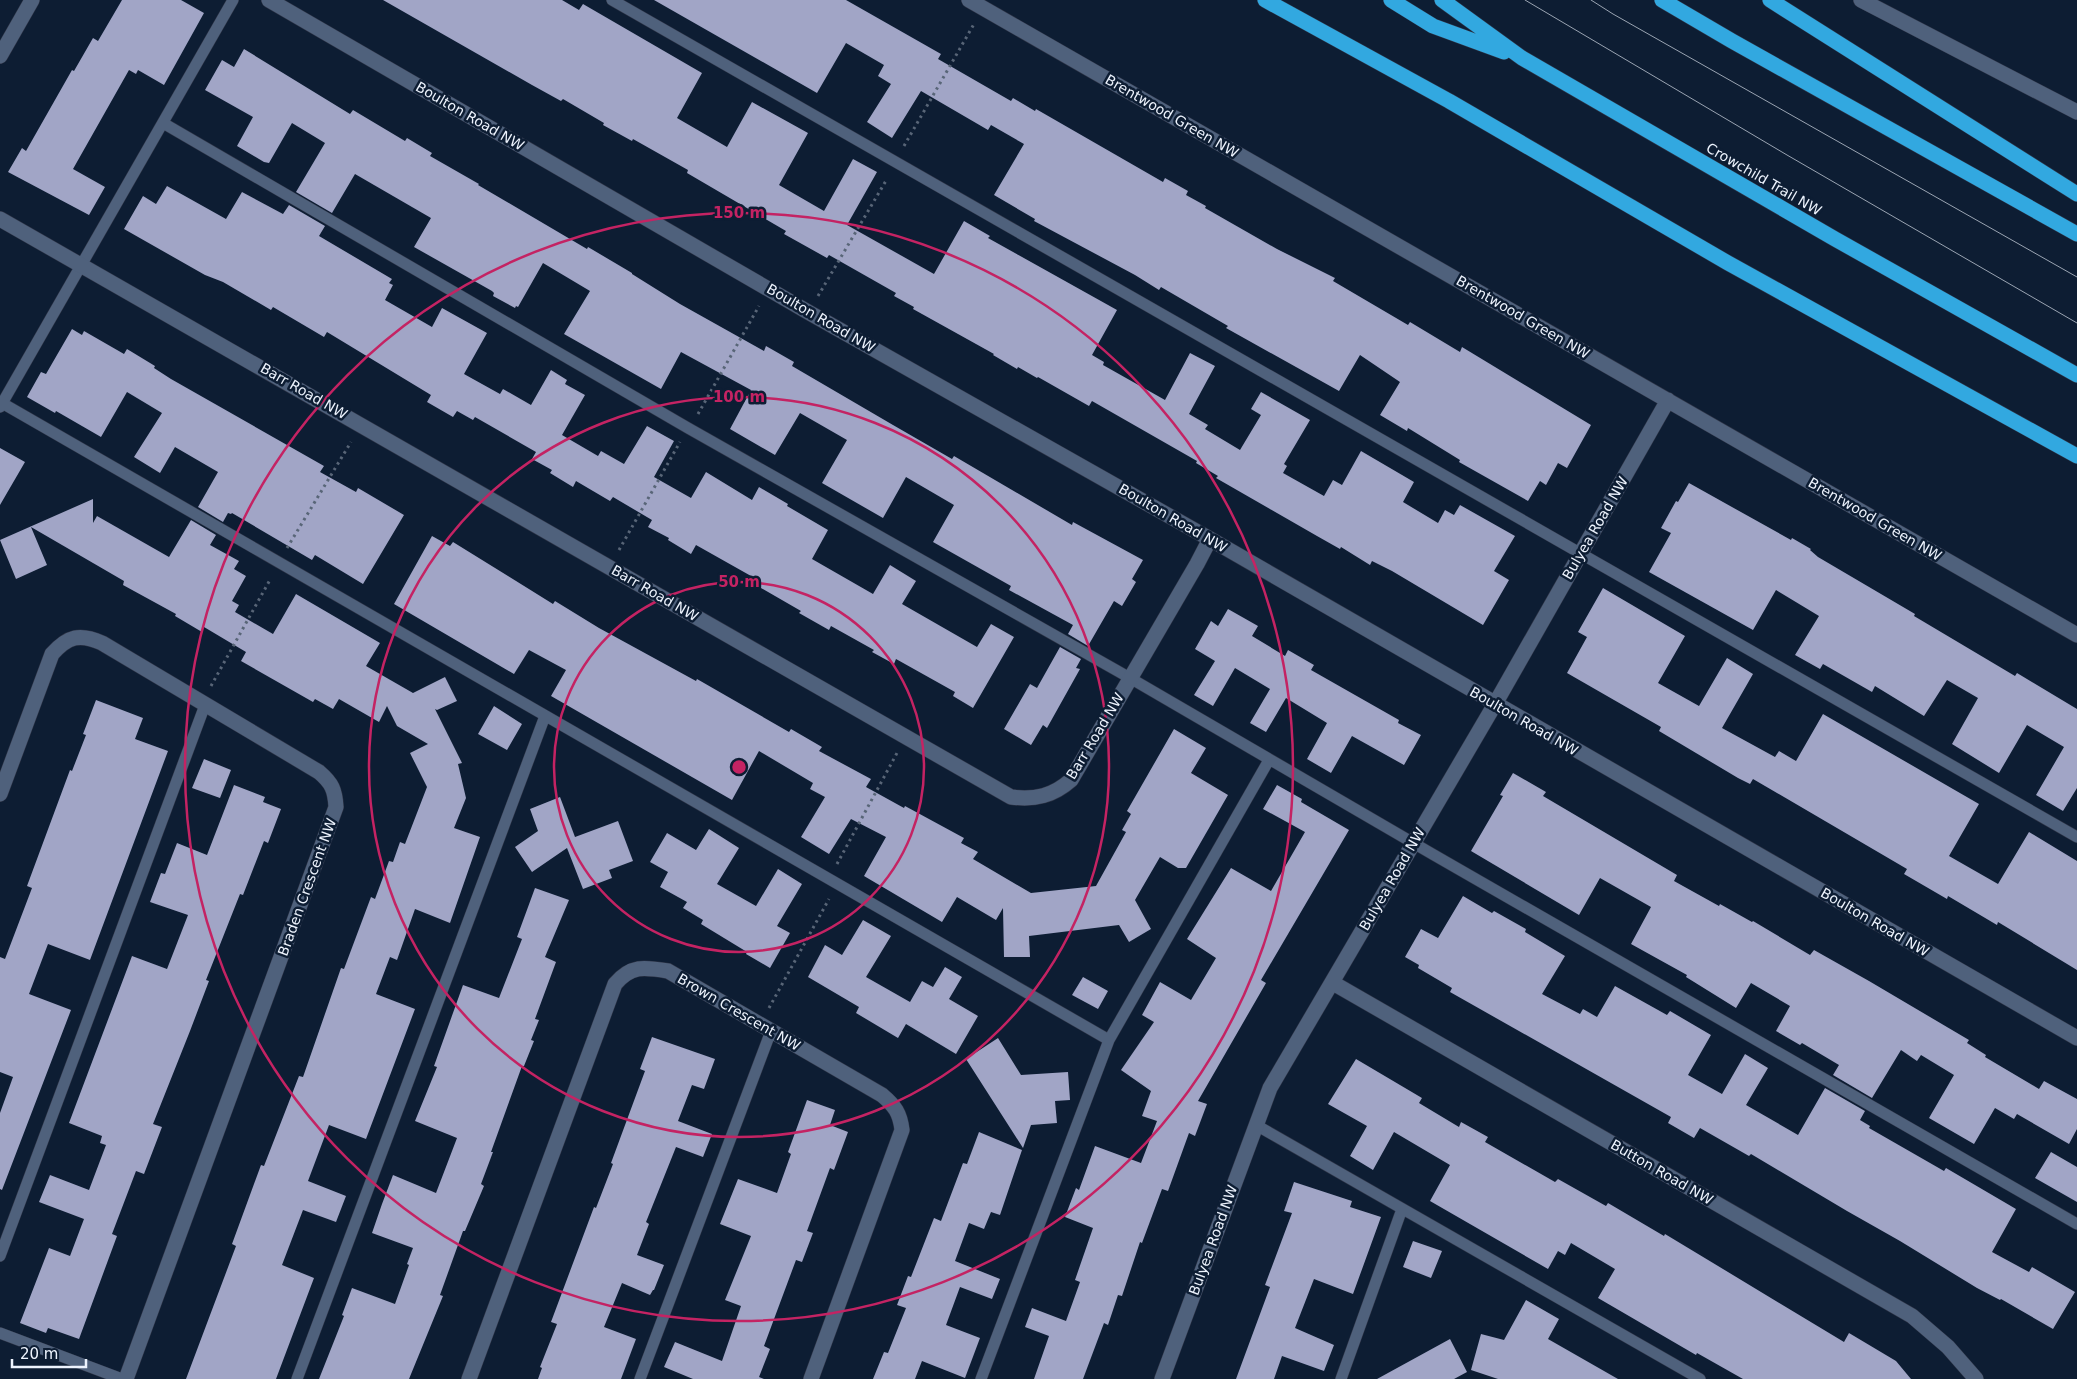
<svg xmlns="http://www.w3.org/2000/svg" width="2077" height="1379" viewBox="0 0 2077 1379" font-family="'DejaVu Sans',sans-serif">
  <rect width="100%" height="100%" fill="#0d1d33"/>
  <!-- building -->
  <path fill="#a1a5c6" d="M 122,0 L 181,0 L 204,13 L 164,85 L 138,70 L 136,74 L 129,70 L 73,169 L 105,187 L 89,215 L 8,172 L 22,148 L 26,151 L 72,70 L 74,71 L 93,38 L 98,41 Z
    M 383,0 L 562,0 L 579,10 L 583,4 L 702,73 L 677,118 L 727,147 L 752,102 L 808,133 L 779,185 L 824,211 L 853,159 L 877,172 L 847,225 L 934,274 L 964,221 L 990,236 L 988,238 L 1117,310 L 1092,355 L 1104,362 L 1103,365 L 1165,400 L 1190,353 L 1215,366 L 1189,414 L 1208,425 L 1205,429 L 1240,450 L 1261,415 L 1251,409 L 1261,392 L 1310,420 L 1284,464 L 1287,466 L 1283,473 L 1324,496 L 1333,480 L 1342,485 L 1361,451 L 1414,482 L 1403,502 L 1438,523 L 1445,510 L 1454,515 L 1460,505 L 1515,536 L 1494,571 L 1509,580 L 1483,625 L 1392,571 L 1372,561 L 1370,565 L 1341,547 L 1340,549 L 1317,536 L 1216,478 L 1218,476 L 1196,463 L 1197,461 L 1092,401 L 1089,406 L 1038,377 L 1037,378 L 1018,367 L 1017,369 L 993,355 L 994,354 L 913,309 L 914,307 L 894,296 L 896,293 L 829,255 L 827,258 L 784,234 L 786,231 L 687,173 L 688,170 L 633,139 L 632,141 L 603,125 L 604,123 L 563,99 L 561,101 L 532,85 Z
    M 654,0 L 846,0 L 941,54 L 938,59 L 1011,101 L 1013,98 L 1035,111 L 1036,109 L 1163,182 L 1165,178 L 1188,191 L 1186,195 L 1206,206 L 1205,208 L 1277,249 L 1335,278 L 1333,281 L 1408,325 L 1410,322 L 1460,352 L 1462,347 L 1591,425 L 1567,468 L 1558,463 L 1546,485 L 1540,481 L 1528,501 L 1459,462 L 1460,460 L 1408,428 L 1407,431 L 1380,415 L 1400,382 L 1360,355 L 1339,391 L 1226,328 L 1228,326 L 1161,287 L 1159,290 L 1135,275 L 1034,221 L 1035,219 L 994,195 L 1024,144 L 991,125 L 988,130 L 921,91 L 892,138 L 867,122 L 891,84 L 878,76 L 884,65 L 846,43 L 817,93 Z
    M 244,49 L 350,114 L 353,110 L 405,141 L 407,138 L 432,153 L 430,156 L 479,184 L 478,185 L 587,249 L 588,247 L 632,273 L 632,274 L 680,304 L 764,351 L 766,346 L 794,362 L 792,366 L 893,425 L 952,459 L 954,456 L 1072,525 L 1073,522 L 1143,560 L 1132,579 L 1136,582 L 1122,606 L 1114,601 L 1088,646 L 1068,634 L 1073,625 L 1009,590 L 1011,586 L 933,542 L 954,505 L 906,477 L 883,518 L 822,483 L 847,440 L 800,413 L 775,455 L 730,429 L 751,390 L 681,352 L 661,389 L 564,334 L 590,291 L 543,263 L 518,307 L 516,306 L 515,308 L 493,296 L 494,293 L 492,291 L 414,247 L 431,218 L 355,174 L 332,213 L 296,192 L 325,143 L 292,123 L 269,163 L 264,162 L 237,146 L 253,117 L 205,90 L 222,60 L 234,67 Z
    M 167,186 L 226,219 L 242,192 L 283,214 L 289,205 L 325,226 L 319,236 L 392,279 L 389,283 L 393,285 L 385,300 L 432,327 L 442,308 L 487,333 L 464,374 L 500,394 L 503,389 L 531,405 L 551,370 L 567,380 L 565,384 L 585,395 L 562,435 L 598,456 L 601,451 L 624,464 L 647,426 L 674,441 L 654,477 L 691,498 L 706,472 L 752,500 L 759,487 L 788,504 L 787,506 L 828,530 L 812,559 L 873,594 L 890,565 L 916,581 L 902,604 L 977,647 L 991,624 L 1014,637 L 973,708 L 953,696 L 955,692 L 896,659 L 894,664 L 872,652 L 874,650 L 831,626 L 829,630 L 799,613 L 801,611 L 749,581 L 751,576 L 696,545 L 691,554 L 668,540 L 669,538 L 648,527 L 652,520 L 613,497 L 610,501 L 576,481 L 573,487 L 550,473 L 552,470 L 532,459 L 536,452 L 475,417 L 473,420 L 457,411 L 453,417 L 427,402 L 431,395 L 327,332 L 324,337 L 273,307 L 271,310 L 223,282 L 205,275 L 124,229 L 143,196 L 156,204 Z
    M 72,329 L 82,335 L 84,331 L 124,354 L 127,349 L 155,366 L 154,368 L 171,379 L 324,466 L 320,472 L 356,492 L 358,488 L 404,515 L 363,584 L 315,555 L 312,560 L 232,513 L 231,514 L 228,513 L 223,522 L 198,507 L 218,472 L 175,447 L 160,473 L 134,457 L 162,413 L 127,392 L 101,437 L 56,411 L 55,413 L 27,397 L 41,372 L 46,374 Z
    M 0,448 L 25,462 L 0,505 Z
    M 1689,483 L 1791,540 L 1792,538 L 1811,549 L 1810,550 L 1818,557 L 1915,614 L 1914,616 L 2015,676 L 2017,673 L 2077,709 L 2077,788 L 2063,811 L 2036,795 L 2064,747 L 2027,725 L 1999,773 L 1952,744 L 1978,698 L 1947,680 L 1924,716 L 1875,686 L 1872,692 L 1823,664 L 1820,669 L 1795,655 L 1819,616 L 1776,590 L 1753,630 L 1649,572 L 1671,533 L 1661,528 L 1676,501 L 1678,502 Z
    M 93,499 L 93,523 L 97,516 L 169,557 L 191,520 L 216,535 L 210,545 L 239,561 L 234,569 L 246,576 L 232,601 L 239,605 L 235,612 L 273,634 L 296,594 L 380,643 L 366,666 L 413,693 L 445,677 L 457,701 L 437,710 L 435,709 L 462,763 L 458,764 L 466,798 L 454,828 L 480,837 L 450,923 L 415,909 L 397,960 L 390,957 L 376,994 L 415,1009 L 366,1139 L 329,1125 L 308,1181 L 346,1196 L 336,1222 L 303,1210 L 282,1265 L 314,1278 L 276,1379 L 186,1379 L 236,1246 L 232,1244 L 261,1165 L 264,1166 L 299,1076 L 303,1077 L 341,968 L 344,969 L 371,897 L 375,899 L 389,861 L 393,862 L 400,842 L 405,844 L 427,787 L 410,753 L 428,744 L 397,726 L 387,706 L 379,722 L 339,699 L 333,709 L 315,699 L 313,702 L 241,661 L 246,652 L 204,627 L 202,632 L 175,616 L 176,614 L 123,585 L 124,581 L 31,527 L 47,565 L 16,579 L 0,540 Z
    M 432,536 L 450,546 L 453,542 L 553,604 L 555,601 L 599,628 L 696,681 L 697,679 L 789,732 L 791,729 L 822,747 L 819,751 L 871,779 L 866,787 L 904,808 L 905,806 L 964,838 L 961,843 L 978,852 L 973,859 L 1031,893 L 1096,886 L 1126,832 L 1122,830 L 1131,814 L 1127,811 L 1174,729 L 1206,748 L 1191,773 L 1228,795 L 1186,868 L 1178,868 L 1160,857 L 1135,900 L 1151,929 L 1129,942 L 1119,925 L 1029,936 L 1030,957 L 1004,957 L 1003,908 L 996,920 L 957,897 L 942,922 L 864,876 L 886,837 L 851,819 L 829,854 L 801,837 L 825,797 L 810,789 L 813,783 L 759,751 L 732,800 L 551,696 L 566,670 L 529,650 L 514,674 L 394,604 Z
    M 1603,588 L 1685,636 L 1658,683 L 1699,706 L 1727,658 L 1753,674 L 1722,728 L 1775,757 L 1779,751 L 1796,761 L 1823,714 L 1979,804 L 1949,856 L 1998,884 L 2029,832 L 2077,861 L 2077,970 L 1998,922 L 1997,925 L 1948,896 L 1947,899 L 1904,874 L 1907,869 L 1753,779 L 1750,784 L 1738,778 L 1659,731 L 1661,727 L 1567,673 L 1587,637 L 1578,632 Z
    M 1228,609 L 1258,626 L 1252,636 L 1285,656 L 1288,650 L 1314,665 L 1311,670 L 1399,720 L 1398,723 L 1421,735 L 1404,765 L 1352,736 L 1331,773 L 1307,759 L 1327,723 L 1286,698 L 1266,732 L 1250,723 L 1270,689 L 1235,668 L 1213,706 L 1194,695 L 1215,661 L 1195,649 L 1211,621 L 1218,626 Z
    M 1060,647 L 1081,659 L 1076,668 L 1080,669 L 1047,728 L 1043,725 L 1031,745 L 1004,729 L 1030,684 L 1037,688 Z
    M 96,700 L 143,718 L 135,739 L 168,751 L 90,960 L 48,944 L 29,994 L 71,1010 L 2,1190 L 0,1189 L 0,1113 L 13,1077 L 0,1072 L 0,957 L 5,959 L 32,888 L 27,886 L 70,770 L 72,771 L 86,735 L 83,734 Z
    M 494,706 L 522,724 L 507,750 L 478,734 Z
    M 204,759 L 231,770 L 220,798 L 192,788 Z
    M 1513,773 L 1546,792 L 1543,796 L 1677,875 L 1674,881 L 1719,906 L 1720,904 L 1752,922 L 1753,921 L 1810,955 L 1814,950 L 1869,981 L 1969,1040 L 1967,1043 L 1986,1055 L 1985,1057 L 2039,1089 L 2044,1081 L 2077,1099 L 2077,1129 L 2069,1144 L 2017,1114 L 2014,1119 L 1995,1108 L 1974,1144 L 1929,1118 L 1954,1075 L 1921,1055 L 1917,1061 L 1901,1050 L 1872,1098 L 1833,1075 L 1839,1065 L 1802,1043 L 1800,1045 L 1776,1031 L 1790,1006 L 1751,983 L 1736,1008 L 1686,977 L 1687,975 L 1631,944 L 1651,907 L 1600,878 L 1579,915 L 1471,851 L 1503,796 L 1500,795 Z
    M 234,785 L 265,797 L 263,802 L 281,809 L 268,843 L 264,841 L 243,895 L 240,894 L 206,980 L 209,981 L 190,1031 L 153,1124 L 162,1127 L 144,1174 L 136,1171 L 112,1234 L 117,1236 L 79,1339 L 48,1328 L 46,1333 L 20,1323 L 49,1248 L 70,1256 L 84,1219 L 39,1202 L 50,1175 L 89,1190 L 106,1145 L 100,1143 L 102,1136 L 69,1123 L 132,956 L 167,969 L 188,915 L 150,902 L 161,873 L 165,874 L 177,843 L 207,855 Z
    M 1277,785 L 1302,799 L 1301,802 L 1349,830 L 1261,980 L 1266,983 L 1198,1101 L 1207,1104 L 1195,1136 L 1189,1133 L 1168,1191 L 1162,1189 L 1142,1243 L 1140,1242 L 1122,1296 L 1118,1295 L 1108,1325 L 1104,1323 L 1083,1379 L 1034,1379 L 1049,1336 L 1025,1327 L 1032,1308 L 1066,1321 L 1080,1282 L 1075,1280 L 1093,1228 L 1065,1217 L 1076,1188 L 1079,1190 L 1095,1146 L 1141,1163 L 1157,1121 L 1142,1116 L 1151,1091 L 1121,1070 L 1154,1022 L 1142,1015 L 1160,982 L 1191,1000 L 1216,958 L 1187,939 L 1231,868 L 1271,891 L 1305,832 L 1263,809 Z
    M 560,797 L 575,837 L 618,821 L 633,861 L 609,870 L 612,878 L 583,889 L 567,848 L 532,872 L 515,847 L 538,831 L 530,809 Z
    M 709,829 L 739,848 L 717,884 L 756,906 L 778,869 L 802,884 L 777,926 L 790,933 L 770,968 L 746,954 L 747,952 L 701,924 L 703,920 L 683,908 L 687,902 L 660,887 L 668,872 L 650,862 L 667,833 L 696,850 Z
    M 535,888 L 569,900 L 545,957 L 556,962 L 535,1019 L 539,1020 L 531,1040 L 534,1041 L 524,1066 L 522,1066 L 491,1152 L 493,1152 L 481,1184 L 484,1186 L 465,1231 L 463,1231 L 440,1295 L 443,1296 L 409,1379 L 319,1379 L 344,1316 L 342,1315 L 352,1288 L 395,1304 L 409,1265 L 407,1264 L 413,1248 L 372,1233 L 382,1204 L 393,1175 L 436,1193 L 457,1138 L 415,1121 L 437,1067 L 434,1066 L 463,985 L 499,998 L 522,939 L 517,937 Z
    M 1463,896 L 1492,913 L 1494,911 L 1526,929 L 1525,932 L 1565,956 L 1542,994 L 1580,1014 L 1583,1009 L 1597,1017 L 1615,986 L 1667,1015 L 1670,1011 L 1711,1035 L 1688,1075 L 1722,1094 L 1745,1054 L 1768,1068 L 1746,1105 L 1798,1135 L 1825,1088 L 1865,1111 L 1860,1120 L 1870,1126 L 1869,1128 L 1944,1171 L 1946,1168 L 2016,1209 L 1992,1252 L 2029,1272 L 2032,1267 L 2075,1292 L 2053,1329 L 2001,1299 L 2000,1300 L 1977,1288 L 1900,1241 L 1847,1211 L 1751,1154 L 1749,1156 L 1700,1128 L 1694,1138 L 1668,1123 L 1671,1117 L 1450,992 L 1452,988 L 1418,968 L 1419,965 L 1405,957 L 1421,929 L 1438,938 Z
    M 863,920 L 891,936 L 866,977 L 910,1002 L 922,981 L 933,987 L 945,967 L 962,977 L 949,999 L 978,1016 L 956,1054 L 906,1024 L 898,1038 L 856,1013 L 859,1007 L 808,977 L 825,945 L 842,955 Z
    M 1083,977 L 1108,991 L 1098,1009 L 1072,995 Z
    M 652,1037 L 715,1059 L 704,1089 L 692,1085 L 678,1121 L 712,1134 L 703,1157 L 676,1147 L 646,1222 L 649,1224 L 637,1255 L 664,1265 L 654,1290 L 653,1290 L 650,1295 L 622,1283 L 604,1327 L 636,1339 L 621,1379 L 538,1379 L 542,1368 L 540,1367 L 557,1324 L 551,1322 L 594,1207 L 596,1208 L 613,1164 L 611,1163 L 645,1071 L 640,1069 Z
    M 998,1038 L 1021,1075 L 1068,1072 L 1070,1100 L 1055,1101 L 1057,1123 L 1031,1125 L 1023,1148 L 966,1059 Z
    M 1356,1059 L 1422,1098 L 1419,1103 L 1459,1127 L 1461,1122 L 1488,1137 L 1485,1142 L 1555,1182 L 1558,1179 L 1606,1206 L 1608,1203 L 1664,1236 L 1665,1234 L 1844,1342 L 1849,1333 L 1896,1361 L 1911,1379 L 1743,1379 L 1697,1353 L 1696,1355 L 1598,1298 L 1615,1269 L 1571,1243 L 1565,1255 L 1558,1251 L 1548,1269 L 1430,1201 L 1450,1165 L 1394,1132 L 1373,1170 L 1350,1156 L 1367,1126 L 1328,1104 Z
    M 807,1100 L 835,1110 L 830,1125 L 848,1132 L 834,1170 L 830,1168 L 807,1231 L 813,1233 L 802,1262 L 796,1260 L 764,1346 L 770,1349 L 759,1377 L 764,1379 L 693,1379 L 664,1367 L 675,1342 L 722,1361 L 741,1306 L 725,1300 L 751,1236 L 720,1224 L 738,1179 L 777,1193 L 791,1154 L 788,1152 Z
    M 979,1132 L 1022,1150 L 1000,1215 L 991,1212 L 984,1229 L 969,1223 L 955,1261 L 1000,1279 L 992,1299 L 960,1287 L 946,1325 L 980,1338 L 965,1378 L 922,1361 L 915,1379 L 873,1379 L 884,1352 L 888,1353 L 906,1308 L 897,1305 L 908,1276 L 911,1277 L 934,1218 L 941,1221 L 963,1163 L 967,1164 Z
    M 2051,1152 L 2077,1167 L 2077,1202 L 2035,1178 Z
    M 1294,1182 L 1352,1201 L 1350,1207 L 1381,1217 L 1353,1294 L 1314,1279 L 1295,1328 L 1334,1345 L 1324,1371 L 1282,1356 L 1274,1379 L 1236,1379 L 1270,1287 L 1265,1285 L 1292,1213 L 1284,1211 Z
    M 1413,1241 L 1442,1251 L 1431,1278 L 1403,1267 Z
    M 1526,1300 L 1559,1319 L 1548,1339 L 1618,1379 L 1498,1379 L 1471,1370 L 1481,1334 L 1504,1340 Z
    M 1450,1339 L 1467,1372 L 1454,1379 L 1377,1379 Z"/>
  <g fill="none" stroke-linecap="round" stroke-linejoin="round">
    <defs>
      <path id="lane" d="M 612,0 L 2077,837
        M 163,123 L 688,428 L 1130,678 L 1434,855 L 2077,1224
        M 2,403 L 1109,1040
        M 0,407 L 233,0
        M 1256,1125 L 1700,1379
        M 0,1256 L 205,705
        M 0,1333 L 122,1379
        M 297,1379 L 545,716
        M 640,1379 L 771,1031
        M 981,1379 L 1109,1040 L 1269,760
        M 1341,1379 L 1402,1209"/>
      <path id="street" d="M 269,0 L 808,312 L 1210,539 L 2077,1038
        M 969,0 L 2077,635
        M 0,219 L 1011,797 C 1035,800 1053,796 1071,780 L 1197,564 L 1210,539
        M 0,794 L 52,654 C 68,636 80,633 102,643 L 319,772 C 332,783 335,790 336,807 L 126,1379
        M 1333,983 L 1912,1316 L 1948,1347 L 1976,1379
        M 469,1379 L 615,984 C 631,965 644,967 668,971 L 882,1095 C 895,1106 900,1113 902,1130 L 811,1379
        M 1162,1379 L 1270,1088 L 1495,704 L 1668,400"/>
      <path id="secondary" d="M 1861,0 L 2077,112
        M 0,56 L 32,0"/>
      <path id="highway" d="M 1265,0 L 1449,101 L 1728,263 L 2077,456
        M 1391,0 L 1433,26 L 1504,52
        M 1442,0 L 1522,58 L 1835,239 L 2077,375
        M 1662,0 L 1732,41 L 2077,234
        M 1770,0 L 2077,194"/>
    </defs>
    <!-- lane casing -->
    <use href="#lane" stroke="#2f3547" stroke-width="12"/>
    <!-- street casing -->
    <use href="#street" stroke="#2f3547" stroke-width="16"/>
    <!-- secondary casing -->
    <use href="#secondary" stroke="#2f3547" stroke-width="16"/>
    <!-- highway casing -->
    <use href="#highway" stroke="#2f3547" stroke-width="16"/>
    <!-- path -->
    <path stroke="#586577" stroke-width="3" stroke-dasharray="2.5 4" stroke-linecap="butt" d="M 904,146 L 974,24
      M 818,296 L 887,179
      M 698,414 L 759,306
      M 287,548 L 351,442
      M 619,550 L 680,442
      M 211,686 L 271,578
      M 837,864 L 897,753
      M 769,1008 L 829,899"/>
    <!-- lane -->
    <use href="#lane" stroke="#4f617c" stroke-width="11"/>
    <!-- street -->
    <use href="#street" stroke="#4f617c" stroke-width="15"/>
    <!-- secondary -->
    <use href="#secondary" stroke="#4f617c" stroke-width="15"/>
    <!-- highway -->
    <use href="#highway" stroke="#32a8e0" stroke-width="15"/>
    <!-- tram -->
    <path stroke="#9aa4b2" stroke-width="1" d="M 1525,0 L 1787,155 L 2077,323
      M 1591,0 L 1613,14 L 2077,277"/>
  </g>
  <!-- distance rings -->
  <g fill="none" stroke="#c42363" stroke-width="2.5">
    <circle cx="739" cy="767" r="185"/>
    <circle cx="739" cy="767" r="370"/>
    <circle cx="739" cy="767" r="554"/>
  </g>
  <g text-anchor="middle" stroke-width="5" stroke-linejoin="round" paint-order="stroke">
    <!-- street labels -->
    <g font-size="14" fill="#edf3fd" stroke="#0d1d33">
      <text transform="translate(470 116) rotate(30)" y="5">Boulton Road NW</text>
      <text transform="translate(1172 116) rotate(30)" y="5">Brentwood Green NW</text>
      <text transform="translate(1764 179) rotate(30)" y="5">Crowchild Trail NW</text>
      <text transform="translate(1523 317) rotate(30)" y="5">Brentwood Green NW</text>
      <text transform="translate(821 318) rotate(30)" y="5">Boulton Road NW</text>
      <text transform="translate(304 391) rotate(30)" y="5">Barr Road NW</text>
      <text transform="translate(1173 518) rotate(30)" y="5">Boulton Road NW</text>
      <text transform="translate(1875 519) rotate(30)" y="5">Brentwood Green NW</text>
      <text transform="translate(1595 528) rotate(-60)" y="5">Bulyea Road NW</text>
      <text transform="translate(655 593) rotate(30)" y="5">Barr Road NW</text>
      <text transform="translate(1524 721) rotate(30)" y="5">Boulton Road NW</text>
      <text transform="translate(1095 736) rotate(-59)" y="5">Barr Road NW</text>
      <text transform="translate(1392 879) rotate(-60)" y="5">Bulyea Road NW</text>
      <text transform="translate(307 887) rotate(-70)" y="5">Braden Crescent NW</text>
      <text transform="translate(1875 922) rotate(30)" y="5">Boulton Road NW</text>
      <text transform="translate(739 1012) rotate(30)" y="5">Brown Crescent NW</text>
      <text transform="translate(1662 1172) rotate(30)" y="5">Button Road NW</text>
      <text transform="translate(1213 1240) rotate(-70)" y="5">Bulyea Road NW</text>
    </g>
  </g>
  <circle cx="739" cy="767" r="8" fill="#c42363" stroke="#0d1d33" stroke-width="2.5"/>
  <g font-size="15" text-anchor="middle" font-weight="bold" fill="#c42363" stroke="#0d1d33" stroke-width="5" stroke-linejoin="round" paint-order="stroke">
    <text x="739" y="218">150 m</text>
    <text x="739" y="402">100 m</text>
    <text x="739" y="587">50 m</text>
  </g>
  <!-- scale -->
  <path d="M12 1359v8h74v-8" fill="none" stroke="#edf3fd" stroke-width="2.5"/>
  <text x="20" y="1359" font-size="15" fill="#edf3fd" stroke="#0d1d33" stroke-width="4" paint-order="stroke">20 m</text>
</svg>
